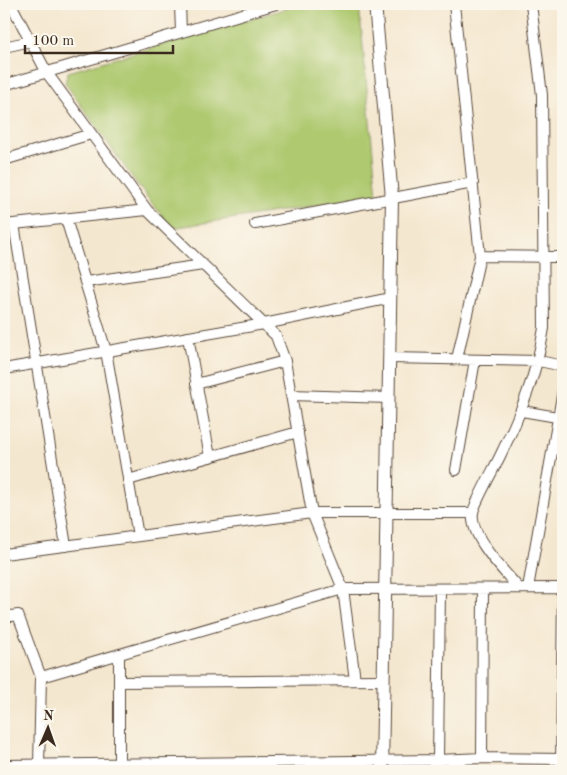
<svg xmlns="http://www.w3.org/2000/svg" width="567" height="775" viewBox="0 0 567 775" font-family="'Old Standard TT',serif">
  <rect width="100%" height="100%" fill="#fbf7ec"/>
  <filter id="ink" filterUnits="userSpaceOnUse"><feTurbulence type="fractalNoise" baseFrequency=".02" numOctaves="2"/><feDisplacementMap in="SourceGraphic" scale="10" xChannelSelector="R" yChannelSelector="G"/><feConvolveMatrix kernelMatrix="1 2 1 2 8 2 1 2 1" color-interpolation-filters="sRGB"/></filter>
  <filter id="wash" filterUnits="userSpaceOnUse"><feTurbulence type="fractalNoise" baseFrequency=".0096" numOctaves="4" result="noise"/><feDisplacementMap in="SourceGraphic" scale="20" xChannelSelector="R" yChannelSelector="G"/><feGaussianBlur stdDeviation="1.12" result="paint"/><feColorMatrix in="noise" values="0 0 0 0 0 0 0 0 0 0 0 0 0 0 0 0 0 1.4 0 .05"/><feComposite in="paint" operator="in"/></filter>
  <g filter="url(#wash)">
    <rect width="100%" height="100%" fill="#f4e7cf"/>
    <!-- built -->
    <path fill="#f5d3c2" d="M 364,766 L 364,771 L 161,771 L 161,767 Z"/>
    <!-- green -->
    <path fill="#aec96f" stroke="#747a46" d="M 302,4 L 359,4 L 377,196 L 172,228 L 140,188 L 65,83 L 68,72 Z"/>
  </g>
  <g filter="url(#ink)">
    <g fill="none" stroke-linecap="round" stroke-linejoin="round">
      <defs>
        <path id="minor" d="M 11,4 L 47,73 L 147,210 L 276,336 L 285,361 L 312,513 L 343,589 L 355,680
          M 180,4 L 181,32
          M 454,4 L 480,256 L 457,359
          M 4,47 L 31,41
          M 4,85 L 276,4
          M 4,160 L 91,134
          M 66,219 L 106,351 L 138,536
          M 14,224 L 66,546
          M 255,224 L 473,183
          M 4,225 L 147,210
          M 480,256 L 563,257
          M 86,282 L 203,265
          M 188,337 L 210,457
          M 390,358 L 539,361 L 563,366
          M 4,369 L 264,324 L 391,298
          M 196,384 L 285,361
          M 291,395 L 389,398
          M 522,411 L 563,418
          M 456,470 L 475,360
          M 128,480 L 298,432
          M 4,554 L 312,513 L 473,513
          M 517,586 C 503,570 469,536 473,512 C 476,500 495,467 501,454 C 521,413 537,373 544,328 L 542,95 L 531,4
          M 528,588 L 563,390
          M 4,617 L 18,615 L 41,677 L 39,765
          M 41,677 L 343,589 L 563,588
          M 119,682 L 384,680
          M 482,758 L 483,590
          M 438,760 L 440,589
          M 119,764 L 119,654
          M 4,765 L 438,760 L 482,758 L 563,759
          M 561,771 L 563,588"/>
        <path id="tertiary" d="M 375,4 L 392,198 L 382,771"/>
      </defs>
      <!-- minor casing -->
      <use href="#minor" stroke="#574639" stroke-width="12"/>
      <!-- tertiary casing -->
      <use href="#tertiary" stroke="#574639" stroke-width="14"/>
      <!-- minor -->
      <use href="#minor" stroke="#fff" stroke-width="10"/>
      <!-- tertiary -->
      <use href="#tertiary" stroke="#fff" stroke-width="12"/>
    </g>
  </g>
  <!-- margin -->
  <rect width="567" height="775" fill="none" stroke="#fbf7ec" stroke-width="20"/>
  <!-- north arrow -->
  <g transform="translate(48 728) rotate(2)" stroke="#fbf7ec" stroke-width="4" paint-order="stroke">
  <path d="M0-4L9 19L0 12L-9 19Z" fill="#3b2a1e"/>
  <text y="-8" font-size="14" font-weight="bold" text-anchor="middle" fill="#3b2a1e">N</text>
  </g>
  <!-- scale -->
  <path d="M25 45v8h148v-8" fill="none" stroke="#3b2a1e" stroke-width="2.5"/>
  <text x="32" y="45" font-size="15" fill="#3b2a1e" stroke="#fbf7ec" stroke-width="4" paint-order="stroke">100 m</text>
</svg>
